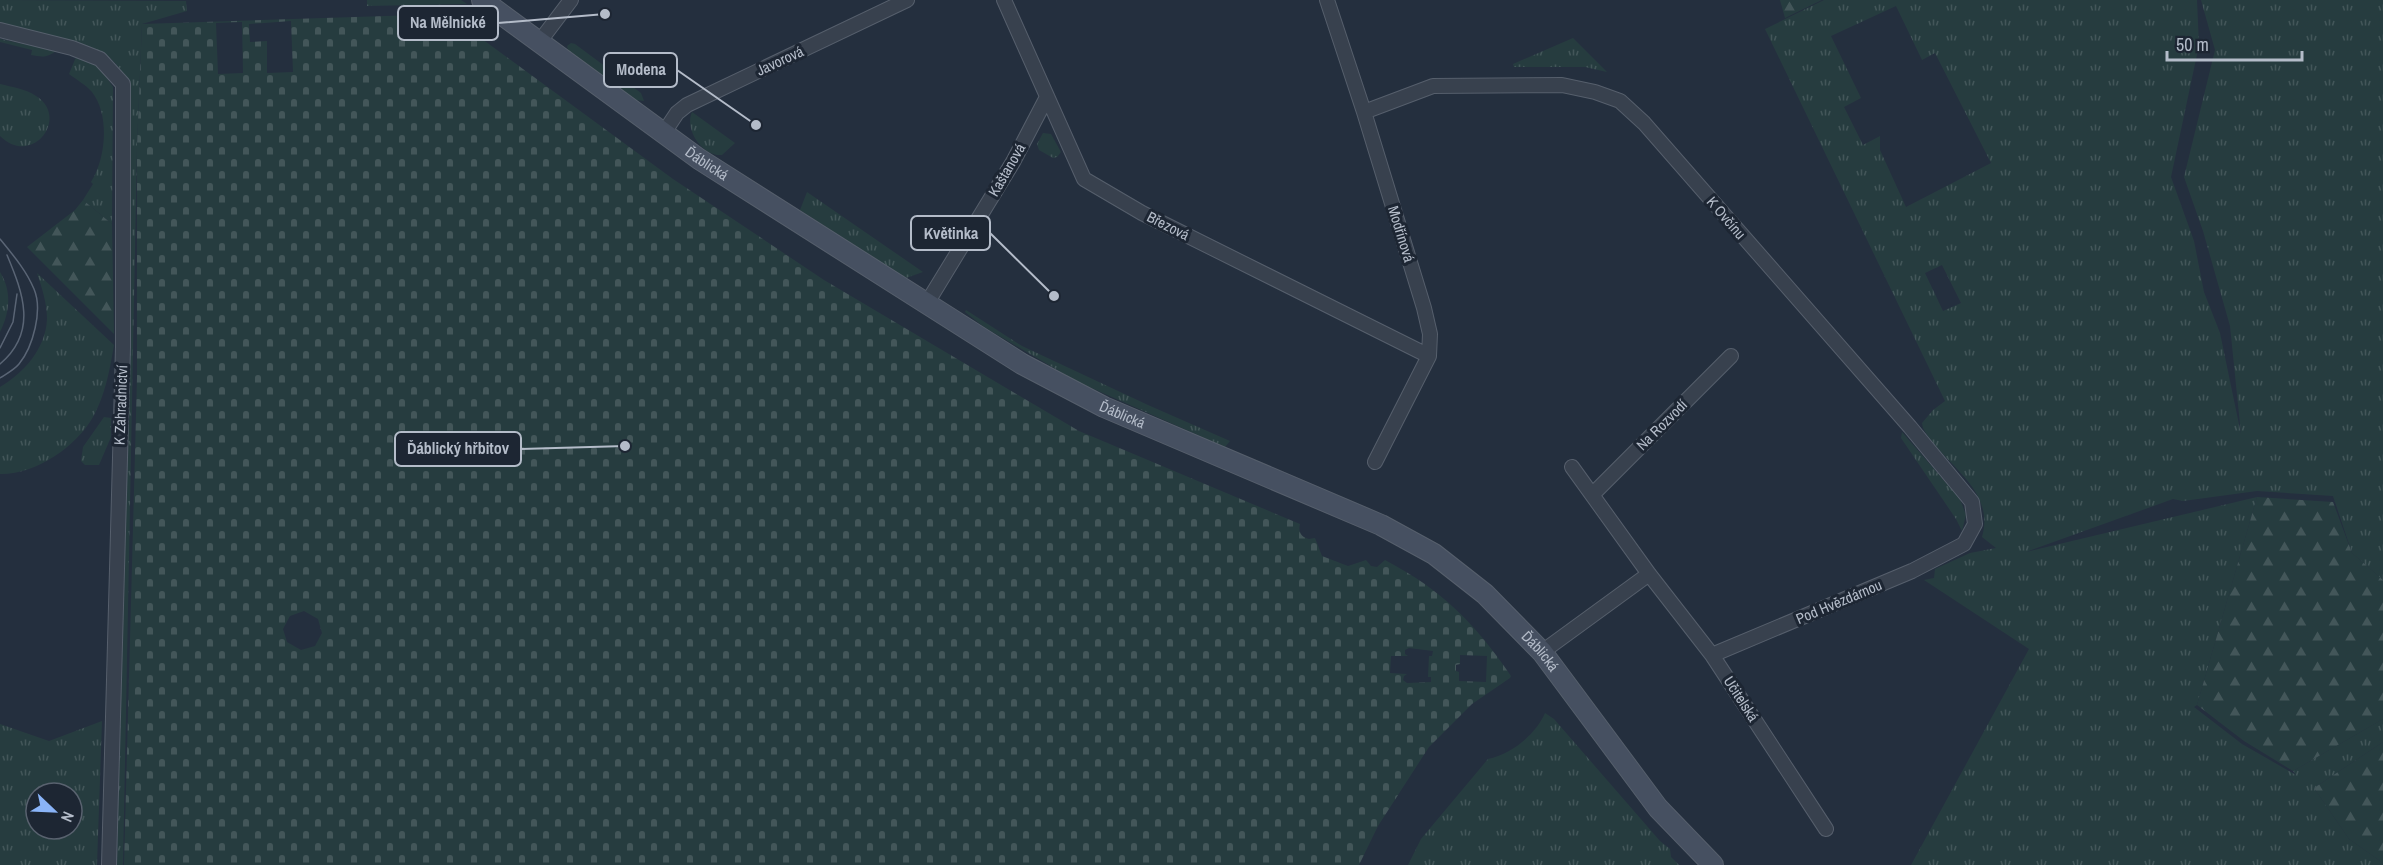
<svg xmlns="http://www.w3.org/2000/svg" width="2383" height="865" viewBox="0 0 2383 865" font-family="'Archivo Narrow',sans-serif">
  <defs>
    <pattern id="grass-tufts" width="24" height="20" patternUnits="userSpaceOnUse" patternTransform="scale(1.5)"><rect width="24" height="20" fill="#263c3f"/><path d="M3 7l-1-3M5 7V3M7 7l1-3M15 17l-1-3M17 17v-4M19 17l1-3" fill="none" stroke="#435659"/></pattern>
    <pattern id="forest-firs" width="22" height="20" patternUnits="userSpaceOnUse" patternTransform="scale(1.5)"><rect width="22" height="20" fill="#263c3f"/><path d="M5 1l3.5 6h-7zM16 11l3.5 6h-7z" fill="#435659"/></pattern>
    <pattern id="cemetery-stones" width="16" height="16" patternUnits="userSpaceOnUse" patternTransform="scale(1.5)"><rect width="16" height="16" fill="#263c3f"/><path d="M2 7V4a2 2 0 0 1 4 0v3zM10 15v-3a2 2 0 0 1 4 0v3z" fill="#435659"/></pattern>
  </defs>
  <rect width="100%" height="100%" fill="#242f3e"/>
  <!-- grass -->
  <path fill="url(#grass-tufts)" fill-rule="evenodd" d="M 0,0 L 186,1 L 187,11 L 142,24 L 137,146 L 123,865 L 117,865 L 130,92 C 126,82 123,71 115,63 C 93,40 31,32 0,25 Z
    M 367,0 L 461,0 L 467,4 L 367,6 Z
    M 1824,0 L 2197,0 L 2199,45 L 2171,177 L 2194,241 L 2204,292 L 2220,333 L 2241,434 L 2230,326 L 2203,231 L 2184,177 L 2215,50 L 2201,0 L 2383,0 L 2383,580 L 2352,553 L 2333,496 L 2257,491 L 2183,501 L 2173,499 L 2026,552 L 2257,497 L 2197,705 L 2194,707 L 2242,744 L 2296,775 L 2293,771 L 2383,719 L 2383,742 L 2314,788 L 2349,839 L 2383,863 L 2383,865 L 1911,865 L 2029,649 L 1924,580 L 1934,578 L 1935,569 L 1970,553 L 1996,548 L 1982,537 C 1996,488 1943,465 1923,428 L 1922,423 L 1933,410 L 1945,401 L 1765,29 ZM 1896,6 L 1922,60 L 1935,53 L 1991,163 L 1906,207 L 1880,150 L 1880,136 L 1863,145 L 1844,107 L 1861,98 L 1831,36 ZM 1942,265 L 1961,303 L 1943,311 L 1925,273 Z
    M 1573,38 L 1607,72 L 1585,67 L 1514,67 L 1513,64 Z
    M 0,39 L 56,51 C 47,58 42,57 31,55 L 32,50 L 0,42 Z
    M 571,43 L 575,44 L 641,93 L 644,101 L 636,100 L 568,50 L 567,46 Z
    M 76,57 L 98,65 L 113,87 L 112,224 L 83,200 L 93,184 L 91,182 C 106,158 110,115 92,92 C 86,85 77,80 69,74 Z
    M 0,84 C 12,87 26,89 36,96 C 70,117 33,168 0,136 Z
    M 692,112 L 735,143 L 722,155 C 703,157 684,130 692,112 Z
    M 1043,133 L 1051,134 L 1061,152 L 1057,157 L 1053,158 L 1039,150 L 1037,144 Z
    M 807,192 L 923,272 L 906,278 L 800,210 Z
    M 0,272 C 12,291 10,312 0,332 Z
    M 37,273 L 114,345 C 110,369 105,396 93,417 C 76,447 35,475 0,474 L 0,387 C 24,373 46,348 47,319 C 47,303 42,288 37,273 Z
    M 966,310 L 1022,346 L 1148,405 L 1230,441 L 1225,447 L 1078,382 L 984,327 L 965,312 Z
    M 104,417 L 111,418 L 111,437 L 99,465 L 85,465 L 81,461 L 83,447 Z
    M 1902,432 L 1960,499 L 1966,515 L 1962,531 L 1956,519 L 1901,438 Z
    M 1545,713 L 1554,719 L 1660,841 L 1670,849 L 1671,857 L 1679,865 L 1408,865 L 1421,839 L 1488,759 C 1512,754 1536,734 1545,713 Z
    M 102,721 L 97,865 L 0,865 L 0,724 L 49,741 ZM 36,793 L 72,793 L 72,829 L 36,829 Z"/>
  <!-- forest -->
  <path fill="url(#forest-firs)" d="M 1780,0 L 1822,0 L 1785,18 Z
    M 83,200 L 112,224 L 114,334 L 27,247 L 75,210 Z
    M 2257,497 L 2333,502 L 2352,553 L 2383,580 L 2383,719 L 2293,771 L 2244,741 L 2197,705 Z
    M 2383,742 L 2383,863 L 2349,839 L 2314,788 Z"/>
  <!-- cemetery -->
  <path fill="url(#cemetery-stones)" fill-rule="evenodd" d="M 448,14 L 673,179 L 824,280 L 1079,431 L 1300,524 C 1298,532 1301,537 1309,539 L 1315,538 L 1322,556 L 1348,566 L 1366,560 L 1371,566 L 1377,567 L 1385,560 C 1442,590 1475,623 1511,676 L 1510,678 L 1472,704 L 1429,747 L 1378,826 L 1359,865 L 124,865 L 137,378 L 137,146 L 142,24 ZM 291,21 L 293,72 L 267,73 L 267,41 L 250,42 L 249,24 ZM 242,22 L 243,73 L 218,74 L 216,23 ZM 304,611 L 318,619 L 322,633 L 315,646 L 301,650 L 287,642 L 283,629 L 290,616 ZM 1409,648 L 1433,651 L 1432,656 L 1429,656 L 1428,677 L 1431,677 L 1431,682 L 1407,683 L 1403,680 L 1404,676 L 1407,674 L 1390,673 L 1391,656 L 1408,656 L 1405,654 L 1405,650 ZM 1460,655 L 1487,656 L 1486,682 L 1459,681 L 1459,672 L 1456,671 L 1456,665 L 1460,664 Z"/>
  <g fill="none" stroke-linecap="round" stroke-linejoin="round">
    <defs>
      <path id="minor" d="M 1004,0 L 1084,179 L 1142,213 L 1429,356
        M 1327,0 L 1364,112 L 1424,308 L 1430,334 L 1429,356 L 1375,462
        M 0,30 L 72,48 L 100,59 L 123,84 L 123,347 L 109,865
        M 540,41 L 571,0
        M 1364,112 L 1433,86 L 1562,85 L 1595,92 L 1620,101 L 1644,123 L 1910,427 L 1972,502 L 1975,524 L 1964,544 L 1912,571 L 1712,655
        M 663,134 L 677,113 L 687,105 L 907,0
        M 927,303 L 1013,162 L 1047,97
        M 1572,467 L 1649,574 L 1712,655 L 1826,829
        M 1593,494 L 1731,356
        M 1542,652 L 1649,574"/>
      <g id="secondary">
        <path id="s1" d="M 482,0 L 699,159 L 1022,364 L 1104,407 L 1381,525 L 1434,554 L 1485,594 L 1542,652 L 1658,808 L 1713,865"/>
      </g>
    </defs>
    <!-- minor casing -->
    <use href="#minor" stroke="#565f6c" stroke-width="16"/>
    <!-- secondary casing -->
    <use href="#secondary" stroke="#565f6c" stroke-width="22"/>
    <!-- minor -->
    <use href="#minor" stroke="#38414e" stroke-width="14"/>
    <!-- secondary -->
    <use href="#secondary" stroke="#465061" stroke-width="20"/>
    <!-- tram -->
    <path stroke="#5a6575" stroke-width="1.5" d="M 0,239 C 13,255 26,270 34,289 C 43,310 33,347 19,364 C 14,370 6,374 0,378
      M 0,348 L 13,322 L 17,294
      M 0,364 C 38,332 23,293 7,255"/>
  </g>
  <g text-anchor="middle" stroke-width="6" stroke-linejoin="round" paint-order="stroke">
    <!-- street labels -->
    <g font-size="15" fill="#b4bcc9" stroke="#1d2633">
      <text transform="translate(780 61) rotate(-25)" y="5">Javorová</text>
      <text dy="5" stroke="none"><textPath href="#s1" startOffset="278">Ďáblická</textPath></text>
      <text transform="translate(1007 170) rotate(-60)" y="5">Kaštanová</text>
      <text transform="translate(1726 218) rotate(49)" y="5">K Ovčínu</text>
      <text transform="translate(1168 226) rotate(27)" y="5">Březová</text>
      <text transform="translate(1401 234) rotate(73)" y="5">Modřínová</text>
      <text transform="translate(121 405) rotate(-88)" y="5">K Zahradnictví</text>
      <text dy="5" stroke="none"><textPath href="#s1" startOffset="764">Ďáblická</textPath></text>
      <text transform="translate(1662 425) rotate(-45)" y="5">Na Rozvodí</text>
      <text transform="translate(1839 602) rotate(-23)" y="5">Pod Hvězdárnou</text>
      <text dy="5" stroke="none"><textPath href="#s1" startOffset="1250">Ďáblická</textPath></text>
      <text transform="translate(1741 699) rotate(57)" y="5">Učitelská</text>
    </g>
  </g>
  <!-- callouts -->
  <path fill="none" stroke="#b4bcc9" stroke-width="2" d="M605 14L498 23M756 125L677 70M1054 296L990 233M625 446L521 449"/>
  <g fill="#b4bcc9" stroke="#1d2633" stroke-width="2">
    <circle cx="605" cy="14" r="6"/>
    <circle cx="756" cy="125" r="6"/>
    <circle cx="1054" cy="296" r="6"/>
    <circle cx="625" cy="446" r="6"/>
  </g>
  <g fill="#1d2633" stroke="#b4bcc9" stroke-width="2">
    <rect x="398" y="6" width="100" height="34" rx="6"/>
    <rect x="604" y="53" width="73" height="34" rx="6"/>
    <rect x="911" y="216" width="79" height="34" rx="6"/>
    <rect x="395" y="432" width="126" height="34" rx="6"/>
  </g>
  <g font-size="16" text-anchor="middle" font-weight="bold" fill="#b4bcc9">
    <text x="448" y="28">Na Mělnické</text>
    <text x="641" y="75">Modena</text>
    <text x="951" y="239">Květinka</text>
    <text x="458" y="454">Ďáblický hřbitov</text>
  </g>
  <!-- north arrow -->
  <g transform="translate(54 811) rotate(113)"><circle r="28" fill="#1d2633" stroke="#59626f" stroke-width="1.5"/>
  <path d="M0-4.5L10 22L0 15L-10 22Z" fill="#8ab4f8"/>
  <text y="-9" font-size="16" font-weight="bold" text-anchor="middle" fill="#b4bcc9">N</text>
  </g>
  <!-- scale -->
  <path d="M2167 51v9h135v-9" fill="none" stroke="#b4bcc9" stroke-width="3"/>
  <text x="2176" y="51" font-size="18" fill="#b4bcc9" stroke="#1d2633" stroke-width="4.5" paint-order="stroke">50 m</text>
</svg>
